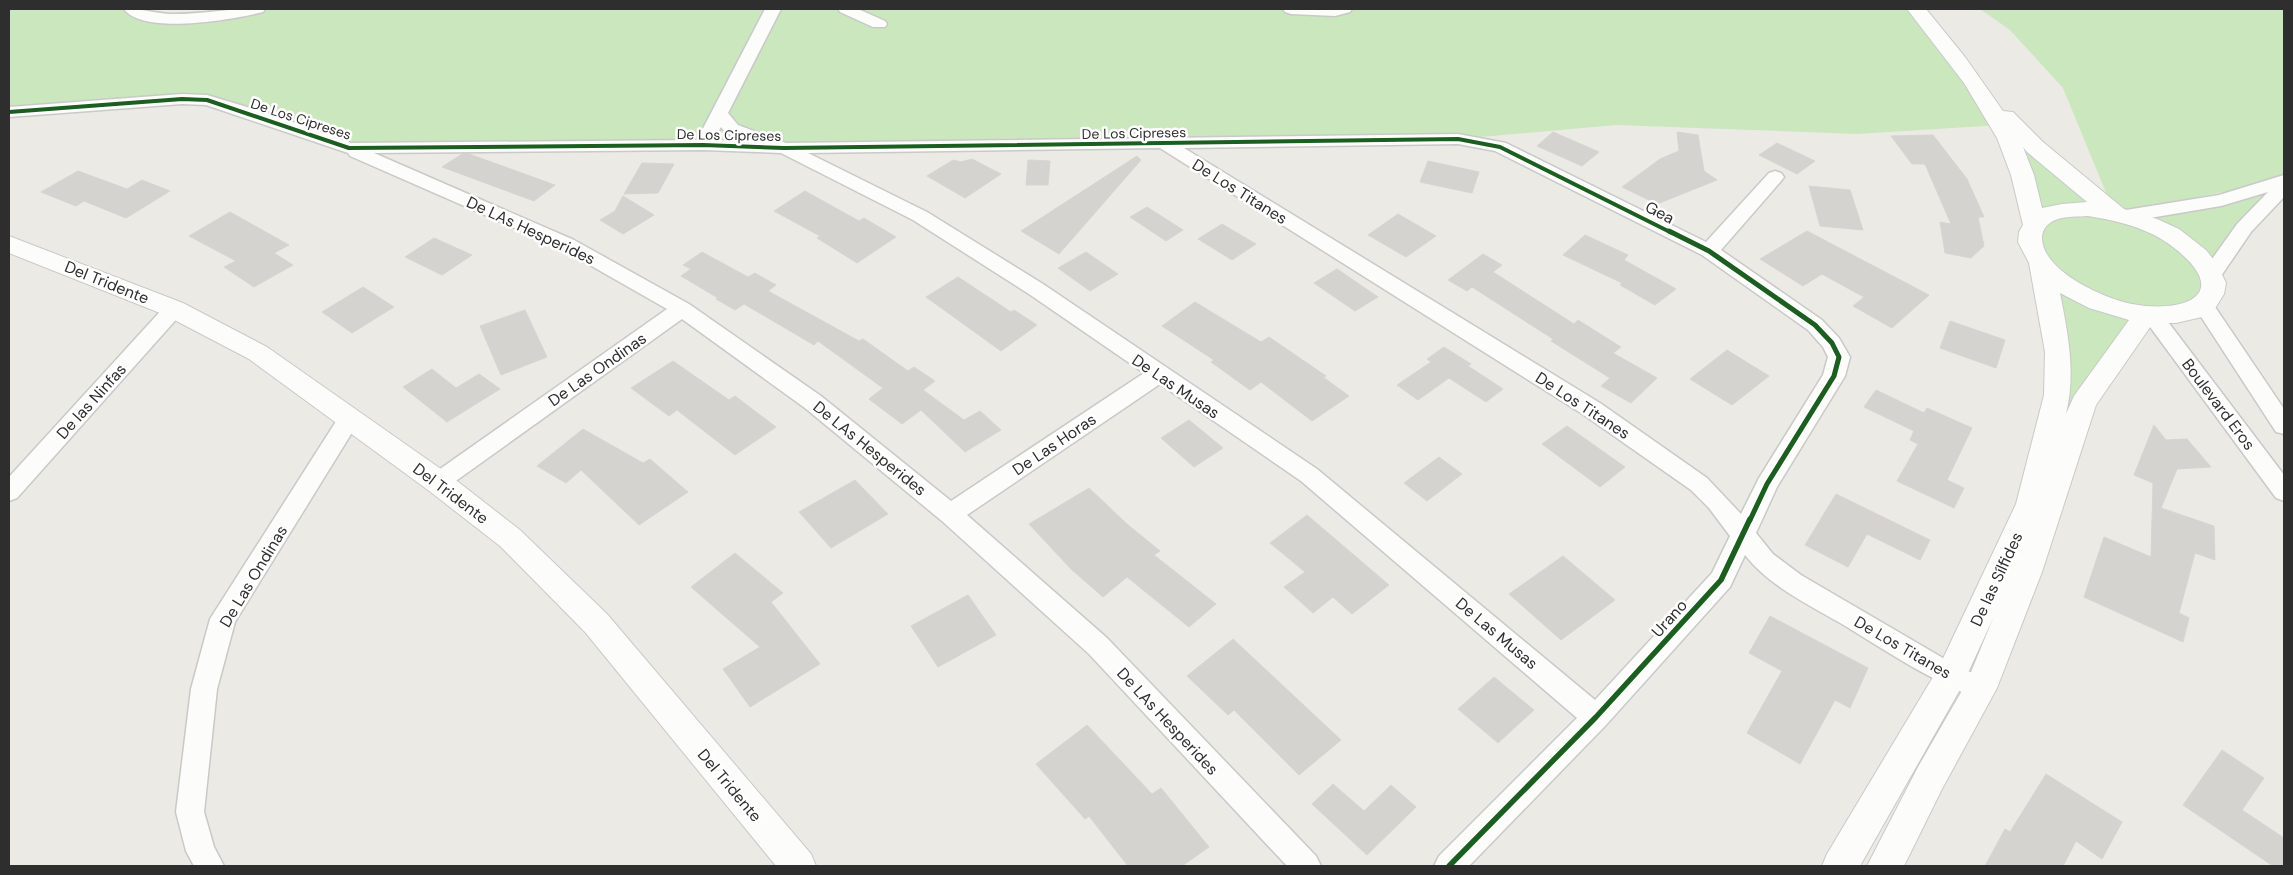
<svg xmlns="http://www.w3.org/2000/svg" width="2293" height="875" viewBox="0 0 2293 875" font-family="'DM Sans',sans-serif">
  <rect width="100%" height="100%" fill="#eceae4"/>
  <!-- green -->
  <path fill="#cae7be" d="M 9,9 L 132,9 C 147,23 222,13 245,12 L 257,9 L 1915,9 L 1976,88 L 2114,212 L 2063,88 L 2010,30 L 1980,9 L 2284,9 L 2284,180 L 2117,213 L 2221,200 L 2284,181 L 2284,188 L 2273,197 L 2234,239 L 2213,296 L 2146,315 L 2067,447 L 2057,395 L 2048,266 L 2000,125 L 1857,134 L 1616,125 L 1458,139 L 349,148 L 268,119 L 182,99 L 9,112 Z"/>
  <!-- building -->
  <path fill="#d5d3cf" stroke="#d7d5d0" d="M 1553,132 L 1599,152 L 1582,166 L 1537,146 Z
    M 1677,132 L 1698,135 L 1704,171 L 1717,180 L 1657,204 L 1622,187 L 1660,159 L 1679,151 Z
    M 1933,135 L 1967,179 L 1984,217 L 1978,217 L 1984,246 L 1971,258 L 1945,253 L 1940,222 L 1951,224 L 1925,164 L 1912,164 L 1891,136 Z
    M 1777,143 L 1815,161 L 1797,174 L 1759,155 Z
    M 462,154 L 469,154 L 555,185 L 534,201 L 442,167 Z
    M 1137,156 L 1141,160 L 1059,254 L 1021,231 Z
    M 972,159 L 1001,174 L 965,198 L 927,176 L 953,160 L 961,162 Z
    M 1028,160 L 1050,161 L 1048,185 L 1026,185 Z
    M 1428,161 L 1479,172 L 1472,193 L 1420,182 Z
    M 642,163 L 674,164 L 658,193 L 624,194 Z
    M 78,171 L 127,189 L 142,180 L 170,191 L 126,218 L 84,201 L 76,206 L 41,192 Z
    M 1809,186 L 1850,190 L 1863,230 L 1820,226 Z
    M 805,191 L 859,221 L 864,218 L 896,237 L 857,263 L 817,238 L 820,236 L 774,211 Z
    M 623,196 L 654,215 L 623,234 L 600,220 L 615,211 Z
    M 1147,207 L 1183,230 L 1166,241 L 1130,217 Z
    M 230,212 L 289,245 L 274,253 L 293,265 L 254,287 L 224,267 L 236,261 L 189,236 Z
    M 1398,214 L 1436,236 L 1406,257 L 1368,235 Z
    M 1222,224 L 1256,244 L 1232,260 L 1198,239 Z
    M 1807,231 L 1929,295 L 1892,328 L 1853,306 L 1864,297 L 1822,274 L 1803,286 L 1760,259 Z
    M 1585,235 L 1628,255 L 1624,260 L 1676,289 L 1655,305 L 1620,285 L 1622,283 L 1563,255 Z
    M 434,238 L 472,255 L 442,275 L 405,257 Z
    M 702,252 L 748,277 L 755,273 L 776,285 L 768,291 L 859,341 L 863,339 L 908,371 L 914,367 L 935,381 L 923,390 L 964,420 L 980,411 L 1001,430 L 965,452 L 921,410 L 902,424 L 869,399 L 883,388 L 818,341 L 814,345 L 744,304 L 735,310 L 716,299 L 718,298 L 681,276 L 691,269 L 683,265 Z
    M 1086,252 L 1118,274 L 1090,291 L 1058,268 Z
    M 1483,254 L 1502,265 L 1493,272 L 1574,324 L 1578,320 L 1621,347 L 1613,353 L 1657,378 L 1631,403 L 1601,386 L 1610,378 L 1551,341 L 1553,339 L 1472,287 L 1467,291 L 1448,280 Z
    M 1337,269 L 1378,297 L 1355,311 L 1314,283 Z
    M 958,277 L 1011,312 L 1014,310 L 1037,325 L 1001,351 L 926,297 Z
    M 363,287 L 394,307 L 352,333 L 322,312 Z
    M 1195,302 L 1261,342 L 1269,337 L 1326,376 L 1323,377 L 1349,396 L 1312,421 L 1261,382 L 1250,390 L 1211,362 L 1214,360 L 1162,326 Z
    M 525,310 L 547,357 L 501,375 L 480,326 Z
    M 1950,321 L 2005,340 L 1996,368 L 1940,348 Z
    M 1444,347 L 1471,364 L 1468,366 L 1503,389 L 1486,402 L 1449,378 L 1418,400 L 1397,385 L 1431,362 L 1427,359 Z
    M 1727,350 L 1769,376 L 1732,405 L 1690,379 Z
    M 673,361 L 729,400 L 735,396 L 776,427 L 735,455 L 677,410 L 669,416 L 631,388 Z
    M 432,369 L 456,388 L 479,374 L 500,389 L 447,422 L 403,387 Z
    M 1876,390 L 1924,413 L 1927,408 L 1972,428 L 1947,480 L 1964,488 L 1954,508 L 1897,481 L 1918,444 L 1910,440 L 1914,431 L 1864,407 Z
    M 1189,420 L 1223,448 L 1194,467 L 1161,438 Z
    M 2154,425 L 2166,440 L 2187,439 L 2211,467 L 2177,469 L 2161,508 L 2214,526 L 2215,560 L 2195,553 L 2179,613 L 2189,618 L 2183,642 L 2084,597 L 2104,537 L 2151,557 L 2153,483 L 2134,475 Z
    M 1567,426 L 1625,467 L 1600,487 L 1542,444 Z
    M 583,429 L 643,463 L 650,459 L 688,492 L 639,525 L 581,470 L 566,483 L 537,466 Z
    M 1439,457 L 1462,474 L 1427,501 L 1404,483 Z
    M 855,480 L 888,514 L 831,548 L 799,512 Z
    M 1089,488 L 1127,524 L 1160,551 L 1154,555 L 1216,604 L 1189,627 L 1127,577 L 1103,597 L 1071,569 L 1029,524 Z
    M 1836,494 L 1930,540 L 1920,560 L 1867,534 L 1848,567 L 1805,545 Z
    M 1307,515 L 1389,585 L 1352,614 L 1333,597 L 1313,613 L 1284,587 L 1305,572 L 1270,543 Z
    M 735,553 L 783,593 L 771,602 L 820,664 L 750,707 L 723,669 L 760,647 L 691,587 Z
    M 1563,556 L 1615,600 L 1561,640 L 1509,594 Z
    M 968,595 L 996,635 L 938,667 L 911,626 Z
    M 1770,616 L 1868,668 L 1850,708 L 1835,700 L 1800,764 L 1747,733 L 1782,671 L 1749,653 Z
    M 1233,639 L 1341,740 L 1299,775 L 1234,710 L 1228,715 L 1187,676 Z
    M 1494,677 L 1534,710 L 1498,743 L 1458,709 Z
    M 1087,725 L 1152,794 L 1161,788 L 1209,847 L 1182,866 L 1128,866 L 1089,816 L 1085,819 L 1036,764 Z
    M 2222,750 L 2264,778 L 2242,810 L 2284,838 L 2284,866 L 2273,866 L 2183,805 Z
    M 2046,774 L 2122,822 L 2102,859 L 2076,841 L 2063,866 L 1985,866 L 2005,829 L 2010,832 Z
    M 1333,784 L 1364,811 L 1391,785 L 1416,807 L 1367,855 L 1312,804 Z"/>
  <g fill="none" stroke-linecap="round" stroke-linejoin="round">
    <defs>
      <path id="minor" d="M 124,9 C 141,8 157,14 174,14 C 205,14 235,7 265,9 L 263,12 C 235,19 143,36 124,9 Z
        M 765,9 L 781,9 L 728,113 L 738,125 L 786,143 L 1458,134 L 1506,143 L 1706,242 L 1769,173 L 1775,171 L 1781,173 L 1784,177 L 1781,181 L 1721,250 L 1822,320 L 1839,338 L 1850,357 L 1845,376 L 1777,487 L 1756,533 L 1773,554 L 1801,575 L 1960,668 L 1990,680 L 1994,688 L 1990,696 L 1981,700 C 1933,682 1891,654 1847,627 C 1812,606 1771,588 1745,555 L 1730,587 L 1606,725 L 1469,866 L 1434,866 L 1439,856 L 1577,718 L 1301,481 L 1160,384 L 967,515 L 1107,638 L 1316,856 L 1321,866 L 1287,866 L 1089,654 L 942,521 L 805,408 L 682,319 L 446,488 L 438,491 L 430,488 L 426,482 L 430,476 L 667,309 L 560,248 L 350,156 L 348,153 L 206,105 L 182,104 L 9,117 L 9,107 L 182,94 L 207,95 L 274,115 L 351,143 L 697,140 ZM 721,127 L 726,133 L 749,141 L 714,140 ZM 1458,144 L 1495,151 L 1702,255 L 1808,330 L 1823,347 L 1828,357 L 1823,375 L 1759,478 L 1741,514 L 1707,478 L 1600,403 L 1184,148 ZM 1160,148 L 1584,415 L 1691,490 L 1709,508 L 1730,536 L 1712,573 L 1595,700 L 1317,469 L 1043,284 L 927,212 L 808,153 ZM 703,150 L 781,153 L 913,220 L 1029,294 L 1144,373 L 951,501 L 821,396 L 689,304 L 574,240 L 374,153 Z
        M 838,9 L 858,9 L 885,21 L 887,24 L 885,27 L 873,27 L 840,12 Z
        M 1283,9 L 1352,9 L 1350,12 L 1335,16 L 1291,14 L 1285,12 Z
        M 2284,175 L 2284,197 L 2251,232 L 2219,279 L 2212,281 L 2205,279 L 2202,274 L 2205,269 L 2237,224 L 2268,192 L 2221,206 L 2126,222 L 2119,220 L 2117,216 L 2119,212 L 2126,210 L 2219,195 Z
        M 2204,299 L 2211,301 L 2284,409 L 2284,434 L 2276,432 L 2194,306 L 2197,301 Z
        M 174,302 L 181,304 L 184,309 L 181,314 L 17,498 L 9,501 L 9,477 L 167,304 Z
        M 2152,308 L 2159,310 L 2284,475 L 2284,501 L 2276,498 L 2145,320 L 2142,315 L 2145,310 Z
        M 350,410 L 358,412 L 361,418 L 235,622 L 217,689 L 204,812 L 214,847 L 224,866 L 194,866 L 186,851 L 176,812 L 191,689 L 210,619 L 342,412 Z"/>
      <path id="secondary" d="M 1907,9 L 1926,9 L 1965,57 L 2003,111 L 2013,112 L 2043,142 L 2124,209 L 2157,219 L 2179,229 L 2206,250 L 2217,264 L 2226,283 L 2224,294 L 2214,310 L 2202,317 L 2176,323 L 2153,323 L 2096,405 L 2042,572 L 1997,688 L 1942,789 L 1904,866 L 1867,866 L 1918,767 L 1967,682 L 1994,616 L 1962,686 L 1860,866 L 1822,866 L 1827,854 L 1939,667 L 2016,504 L 2044,395 L 2045,352 L 2029,263 L 2018,242 L 2019,232 L 2023,225 L 2011,175 L 1997,138 L 1964,83 ZM 2023,147 L 2027,152 L 2087,202 L 2062,204 L 2042,208 L 2034,175 ZM 2088,216 C 2118,221 2149,228 2173,247 C 2234,294 2185,314 2132,304 C 2105,299 2042,271 2042,238 C 2042,228 2049,222 2058,219 C 2067,216 2078,217 2088,216 ZM 2060,293 L 2089,308 L 2129,320 L 2074,396 L 2066,414 C 2076,373 2068,334 2060,293 Z
        M 9,236 L 183,303 L 267,347 L 448,474 L 520,530 L 607,614 L 811,854 L 816,866 L 776,866 L 585,632 L 500,546 L 428,490 L 249,359 L 165,315 L 9,253 Z"/>
    </defs>
    <!-- minor casing -->
    <use href="#minor" stroke="#c9c9c9" stroke-width="3"/>
    <!-- secondary casing -->
    <use href="#secondary" stroke="#c9c9c9" stroke-width="2"/>
    <!-- minor -->
    <use href="#minor" fill="#fcfcfb" fill-rule="evenodd"/>
    <!-- secondary -->
    <use href="#secondary" fill="#fcfcfb" fill-rule="evenodd"/>
    <defs>
      <path id="cycleway-far2" d="M 9,112 L 182,99 L 207,100 L 349,148 L 703,145 L 784,148 L 1458,139 L 1500,147 L 1672,233"/>
      <path id="cycleway-far1" d="M 1669,231 L 1709,251 L 1815,325 L 1832,343 L 1839,357 L 1834,376 L 1767,484 L 1750,520"/>
      <path id="cycleway" d="M 1449,866 L 1596,717 L 1721,580 L 1750,519"/>
    </defs>
    <!-- cycleway-far2 casing -->
    <use href="#cycleway-far2" stroke="#fff" stroke-width="6"/>
    <!-- cycleway-far1 casing -->
    <use href="#cycleway-far1" stroke="#fff" stroke-width="8"/>
    <!-- cycleway casing -->
    <use href="#cycleway" stroke="#fff" stroke-width="9"/>
    <!-- cycleway-far2 -->
    <use href="#cycleway-far2" stroke="#1b5e20" stroke-width="4"/>
    <!-- cycleway-far1 -->
    <use href="#cycleway-far1" stroke="#1b5e20" stroke-width="5"/>
    <!-- cycleway -->
    <use href="#cycleway" stroke="#1b5e20" stroke-width="5.5"/>
  </g>
  <g text-anchor="middle" stroke-width="5" stroke-linejoin="round" paint-order="stroke">
    <!-- far-street labels -->
    <g font-size="14" fill="#2e2e2e" stroke="#fff">
      <text transform="translate(301 119) rotate(18)" y="5">De Los Cipreses</text>
      <text transform="translate(1134 133) rotate(-1)" y="5">De Los Cipreses</text>
      <text transform="translate(729 135) rotate(1)" y="5">De Los Cipreses</text>
    </g>
    <!-- street labels -->
    <g font-size="16" fill="#2e2e2e" stroke="#fff">
      <text transform="translate(1240 191) rotate(32)" y="6">De Los Titanes</text>
      <text transform="translate(1660 212) rotate(27)" y="6">Gea</text>
      <text transform="translate(531 230) rotate(25)" y="6">De LAs Hesperides</text>
      <text transform="translate(107 282) rotate(22)" y="6">Del Tridente</text>
      <text transform="translate(597 369) rotate(-35)" y="6">De Las Ondinas</text>
      <text transform="translate(1176 386) rotate(34)" y="6">De Las Musas</text>
      <text transform="translate(91 401) rotate(-48)" y="6">De las Ninfas</text>
      <text transform="translate(2219 404) rotate(53)" y="6">Boulevard Eros</text>
      <text transform="translate(1583 405) rotate(33)" y="6">De Los Titanes</text>
      <text transform="translate(1054 444) rotate(-34)" y="6">De Las Horas</text>
      <text transform="translate(870 448) rotate(39)" y="6">De LAs Hesperides</text>
      <text transform="translate(451 493) rotate(37)" y="6">Del Tridente</text>
      <text transform="translate(253 576) rotate(-59)" y="6">De Las Ondinas</text>
      <text transform="translate(1996 579) rotate(-65)" y="6">De las Sílfides</text>
      <text transform="translate(1669 618) rotate(-48)" y="6">Urano</text>
      <text transform="translate(1497 633) rotate(40)" y="6">De Las Musas</text>
      <text transform="translate(1903 647) rotate(30)" y="6">De Los Titanes</text>
      <text transform="translate(1168 721) rotate(47)" y="6">De LAs Hesperides</text>
      <text transform="translate(730 785) rotate(50)" y="6">Del Tridente</text>
    </g>
  </g>
  <!-- border -->
  <rect width="2293" height="875" fill="none" stroke="#2e2e2e" stroke-width="20"/>
</svg>
